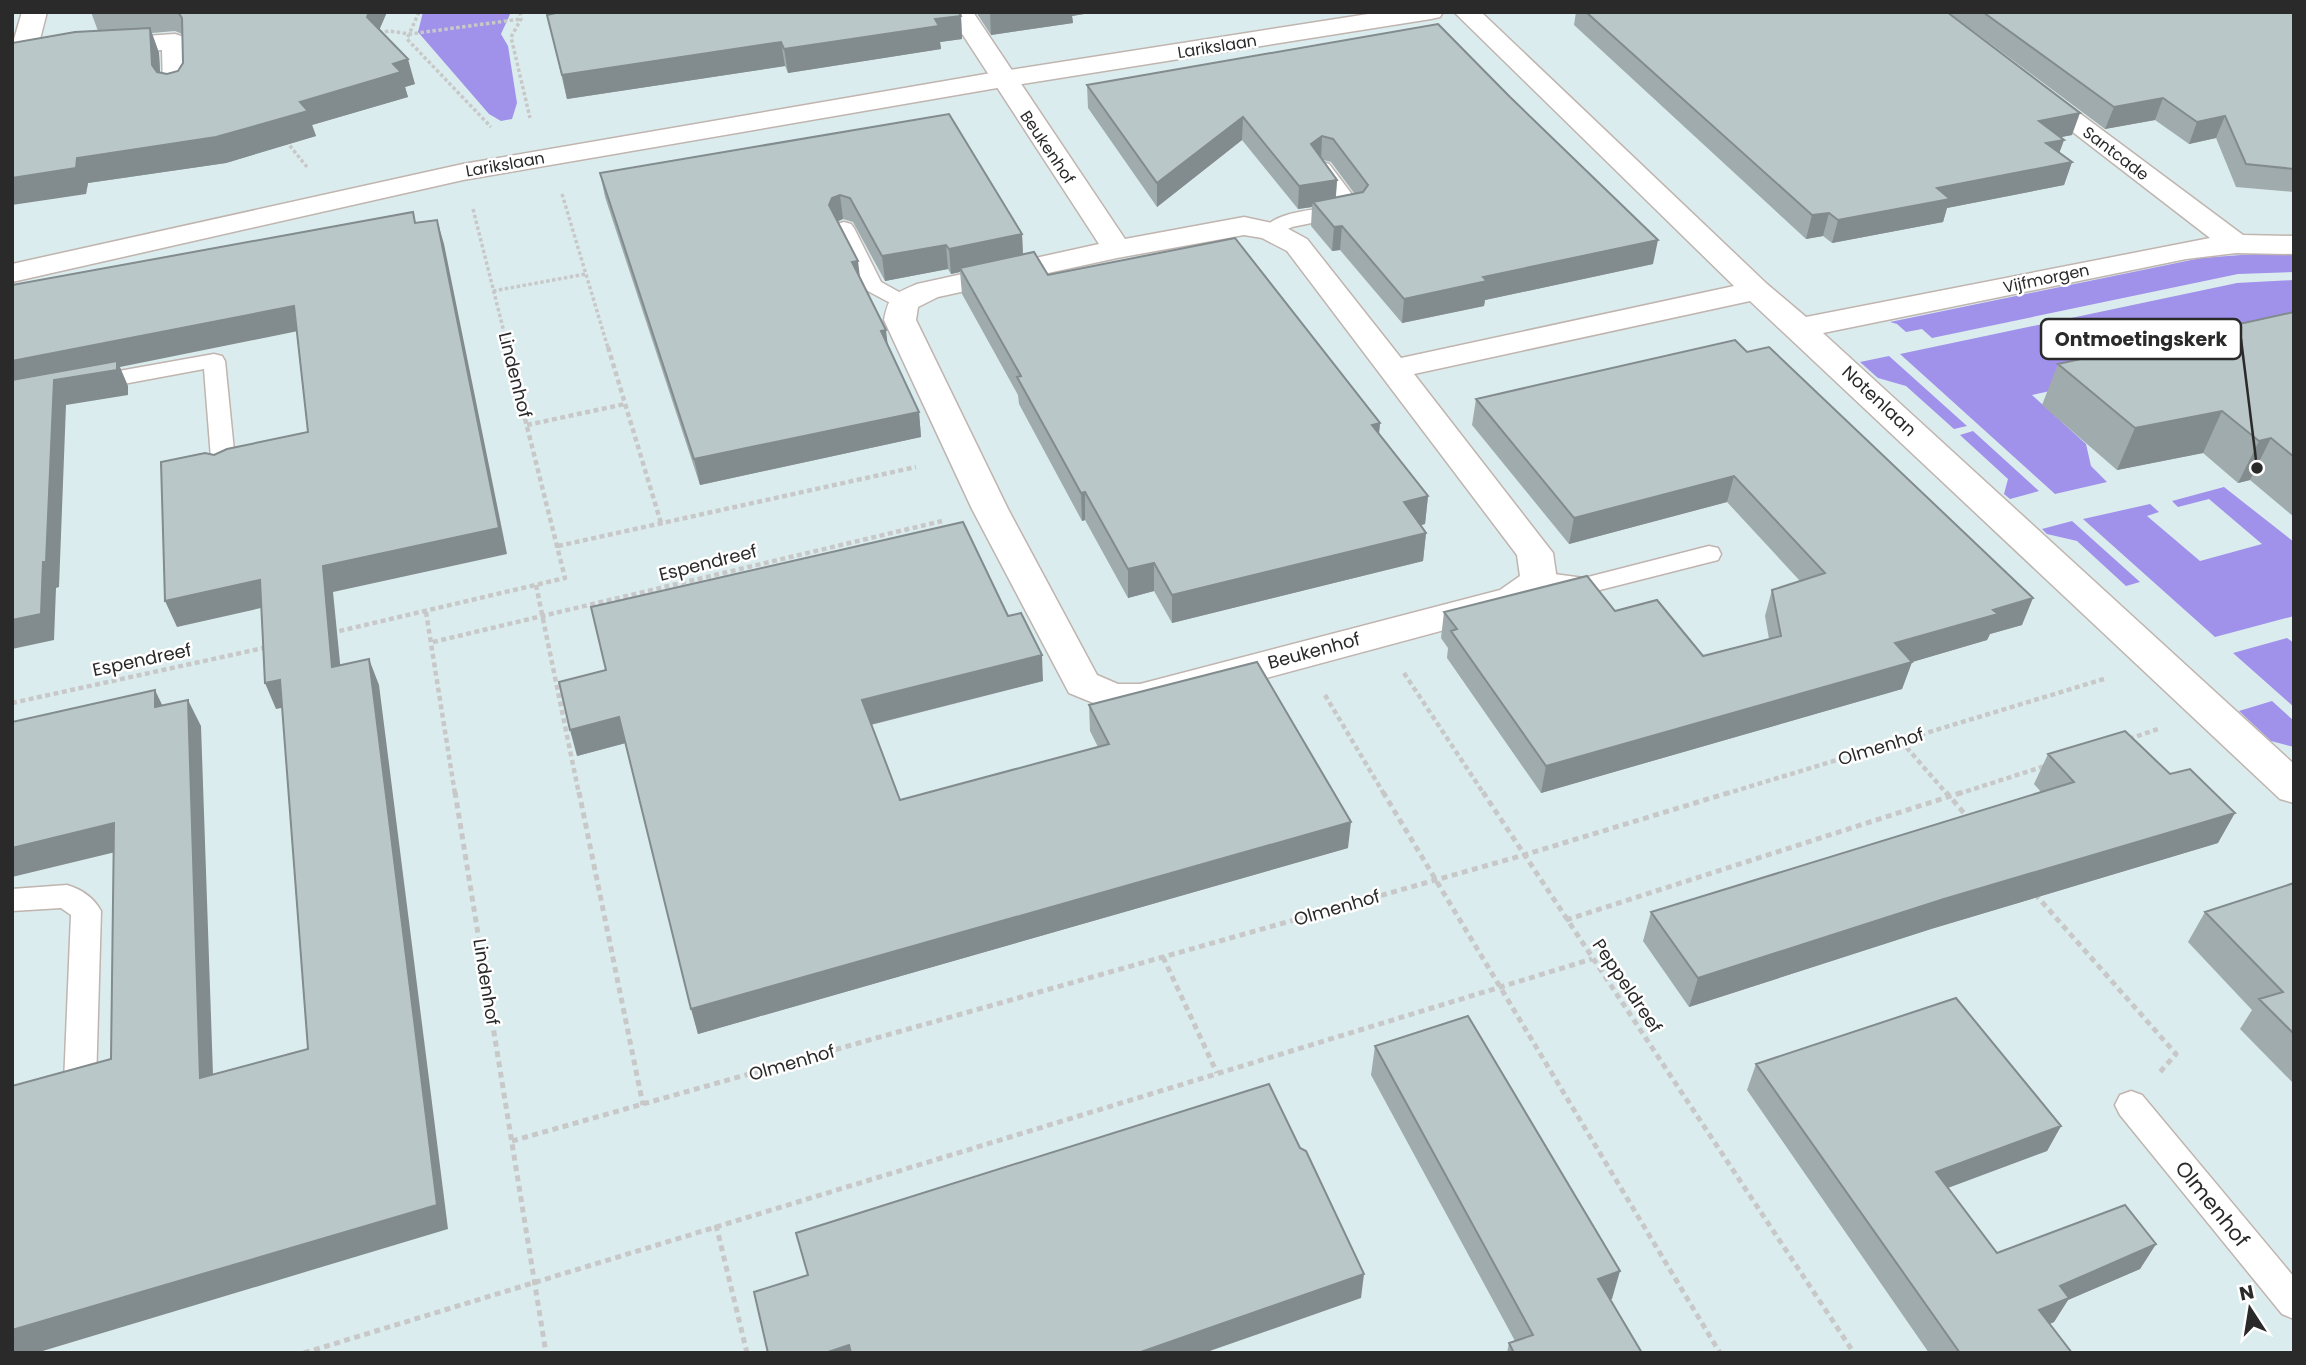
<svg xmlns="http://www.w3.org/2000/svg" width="2306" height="1365" viewBox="0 0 2306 1365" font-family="Poppins,sans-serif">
  <rect width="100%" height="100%" fill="#dbecee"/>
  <!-- green -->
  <path fill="#a091ea" d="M 423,12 L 511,12 L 501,34 L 508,46 L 517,103 L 512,119 L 501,121 L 489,114 L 418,32 Z
    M 2268,253 L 2294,254 L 2294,272 L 2238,274 L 1932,338 L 1922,329 L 1906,332 L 1897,324 L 1890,322 L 2201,258 Z
    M 2294,280 L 2294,337 L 2032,395 L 2086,444 L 2091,466 L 2107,482 L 2055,494 L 1900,354 L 2237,283 Z
    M 1889,356 L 1967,426 L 1954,429 L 1906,386 L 1878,378 L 1860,362 Z
    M 1973,431 L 2039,491 L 2010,499 L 2004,494 L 2008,479 L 1960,435 Z
    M 2224,487 L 2294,542 L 2294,616 L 2215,637 L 2083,519 L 2150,504 L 2159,512 L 2147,516 L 2200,561 L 2262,544 L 2209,499 L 2178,507 L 2172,501 Z
    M 2072,521 L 2140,582 L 2126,586 L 2077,541 L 2047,534 L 2042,529 Z
    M 2287,638 L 2294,643 L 2294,707 L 2233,653 Z
    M 2272,701 L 2294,721 L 2294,747 L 2271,741 L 2239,711 Z"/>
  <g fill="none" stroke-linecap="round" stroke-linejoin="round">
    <defs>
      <path id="lane" d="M 1322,162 L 1329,164 L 1360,205 L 1363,209 L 1360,213 L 1292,227 L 1271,237 L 1264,235 L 1261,231 C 1277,210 1317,210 1340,206 L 1312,168 Z
        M 844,222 L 851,224 L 854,228 L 881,282 L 910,298 L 914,302 L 910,306 L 896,306 L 866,290 L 834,228 L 837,224 Z
        M 214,354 L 222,356 L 225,361 L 236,471 L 232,476 L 224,478 L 216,476 L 212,471 L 204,369 L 91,390 L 83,388 L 80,383 L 83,378 L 91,376 Z
        M 1709,546 L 1718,548 L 1721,554 L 1718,560 L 1584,594 L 1530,586 L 1527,580 L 1530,574 L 1539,572 L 1584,578 Z
        M 67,885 C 81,889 94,898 101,911 L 96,1083 L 91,1092 L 80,1096 L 69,1092 L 64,1083 L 71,915 L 61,908 L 12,911 L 12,889 Z
        M 2131,1091 L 2142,1095 L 2294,1277 L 2294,1319 L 2282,1314 L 2120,1115 L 2115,1105 L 2120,1095 Z"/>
      <path id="street" d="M 22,12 L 47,12 L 39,43 L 175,34 L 184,37 L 188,42 L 189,88 L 185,94 L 176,96 L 167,94 L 163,88 L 162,50 L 69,55 L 12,62 L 12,46 Z
        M 948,12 L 973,12 L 1125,239 L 1244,217 L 1281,225 L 1307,239 L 1401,358 L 1734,286 L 1454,12 L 1481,12 L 1767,284 L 1806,317 L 2210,238 L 2021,92 L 2025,86 L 2034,84 L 2043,86 L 2243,235 L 2294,236 L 2294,254 L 2236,253 L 2186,259 L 1823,333 L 2294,764 L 2294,803 L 2280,799 L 1750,301 L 1414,374 L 1553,553 L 1557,580 L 1552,588 L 1526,608 L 1140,712 L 1113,711 L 1069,693 L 972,509 L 884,320 C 889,294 894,294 917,284 L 1099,244 ZM 1244,235 L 1262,238 L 1287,251 L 1517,555 L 1520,576 L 1500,590 L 1140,684 L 1118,684 L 1097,675 L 1008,509 L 916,320 L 918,307 L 938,297 L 1117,258 Z"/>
      <path id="secondary" d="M 1381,12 L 1443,12 L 1440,17 L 1431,19 L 1003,87 L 463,180 L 12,282 L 12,264 L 463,164 L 1003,71 Z"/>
    </defs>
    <!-- lane casing -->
    <use href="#lane" stroke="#c0b4af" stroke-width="3"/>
    <!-- street casing -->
    <use href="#street" stroke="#c0b4af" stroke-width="3"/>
    <!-- secondary casing -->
    <use href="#secondary" stroke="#c0b4af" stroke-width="3"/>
    <!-- path-far2 -->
    <path stroke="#c8c8c8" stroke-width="3.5" stroke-dasharray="3.5 2.5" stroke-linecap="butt" d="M 419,12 L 407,39 L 491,127
      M 520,12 L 521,19 L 511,37 L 530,118
      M 379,33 L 389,31 L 410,34 L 521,19
      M 286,141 L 307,167
      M 562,194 L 608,348
      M 473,209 L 508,348
      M 493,291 L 586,274"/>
    <!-- path-far1 -->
    <path stroke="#c8c8c8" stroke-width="4.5" stroke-dasharray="5 3.5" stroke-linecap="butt" d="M 608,347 L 661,523
      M 527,425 L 625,404
      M 558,546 L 916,467
      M 536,585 L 579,794
      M 426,612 L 455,794
      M 331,633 L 565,578 L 507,347
      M 433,642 L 942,521
      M 1404,673 L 1484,794
      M 1325,695 L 1384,794
      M 12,703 L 268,647
      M 2129,739 L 2158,729
      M 1901,741 L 1947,794
      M 1725,794 L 2104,679
      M 1958,794 L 2048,765"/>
    <!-- path -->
    <path stroke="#c8c8c8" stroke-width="5" stroke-dasharray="6 4.5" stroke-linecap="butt" d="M 455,792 L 546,1353
      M 579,792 L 643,1105
      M 1383,792 L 1720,1353
      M 1483,792 L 1854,1353
      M 1946,792 L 1969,819
      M 2035,894 L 2176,1054 L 2160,1072
      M 1566,920 L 1963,792
      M 1163,957 L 1217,1073
      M 512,1141 L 1524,855 L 1731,792
      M 716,1225 L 747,1353
      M 304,1353 L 1592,959"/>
    <!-- lane -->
    <use href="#lane" fill="#fff" fill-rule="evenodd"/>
    <!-- street -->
    <use href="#street" fill="#fff" fill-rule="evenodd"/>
    <!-- secondary -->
    <use href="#secondary" fill="#fff" fill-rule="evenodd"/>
  </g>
  <!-- wall -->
  <path fill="#a0abad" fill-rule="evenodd" d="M 91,12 L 387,12 L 379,30 L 415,84 L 405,87 L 408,97 L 312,125 L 316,136 L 226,163 L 88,183 L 86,194 L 98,31 ZM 175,31 L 182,34 L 183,63 L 178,71 L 167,74 L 160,72 L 159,53 L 152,33 Z
    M 560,12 L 959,12 L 961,16 L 962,39 L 940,42 L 941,49 L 788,73 L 785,66 L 567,99 L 547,15 Z
    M 976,12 L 1096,12 L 1072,16 L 1073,23 L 991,35 Z
    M 1576,12 L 1947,12 L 2072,135 L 2061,137 L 2064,140 L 2059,153 L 2072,162 L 2064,185 L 1947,208 L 1943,222 L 1832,243 L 1823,236 L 1806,239 L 1574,25 Z
    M 1948,12 L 2294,12 L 2294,192 L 2236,187 L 2216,138 L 2189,144 L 2155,120 L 2105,129 Z
    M 1438,24 L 1653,264 L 1485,300 L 1484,306 L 1402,323 L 1340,250 L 1332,251 L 1311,226 L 1312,207 L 1298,209 L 1242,140 L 1157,207 L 1088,108 L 1087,85 ZM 1323,160 L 1331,162 L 1354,193 L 1336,197 L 1337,180 Z
    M 949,114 L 1022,234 L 1023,254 L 1048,275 L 1380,423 L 1379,434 L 1428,496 L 1425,524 L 1421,525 L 1426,533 L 1423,561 L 1172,623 L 1154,591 L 1128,598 L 1085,520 L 1082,521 L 1019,404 L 1018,395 L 962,294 L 960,272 L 951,274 L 948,269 L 885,281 L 853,222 L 843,219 L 837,222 L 888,346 L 919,412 L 921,437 L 700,485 L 605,197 L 600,173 Z
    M 2294,312 L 2294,517 L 2250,480 L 2238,483 L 2203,453 L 2117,470 L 2042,405 L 2058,364 Z
    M 1735,340 L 2022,625 L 1990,634 L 1987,640 L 1912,662 L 1902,689 L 1541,793 L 1447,658 L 1448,648 L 1441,638 L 1444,612 L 1615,611 L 1703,656 L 1769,639 L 1765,616 L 1772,590 L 1800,581 L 1727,502 L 1569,544 L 1472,425 L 1476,399 Z
    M 1008,616 L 1043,681 L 871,725 L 900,800 L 1098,747 L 1090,731 L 1089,705 L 1348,848 L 698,1034 L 625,743 L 577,756 L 606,670 Z
    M 2048,754 L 2170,774 L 2218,843 L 1931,929 L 1689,1007 L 1643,941 L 1651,912 L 2041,792 L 2034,784 Z
    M 2294,883 L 2294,1084 L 2240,1029 L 2252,1010 L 2188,942 L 2205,912 Z
    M 1375,1046 L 1612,1299 L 1610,1299 L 1642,1353 L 1507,1353 L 1509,1343 L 1515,1341 L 1371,1075 Z
    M 1756,1064 L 2061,1126 L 2047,1151 L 1948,1188 L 1997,1253 L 2156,1244 L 2140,1269 L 2068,1300 L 2054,1322 L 2050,1324 L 2072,1353 L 1929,1353 L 1747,1090 Z"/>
  <!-- shaded-wall -->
  <path fill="#828b8d" d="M 369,12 L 387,12 L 374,42 L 367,17 Z
    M 990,12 L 1096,12 L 1072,16 L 1073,23 L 991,35 Z
    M 961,16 L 962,39 L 940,42 L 941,49 L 788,73 L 784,49 L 935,19 Z
    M 150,28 L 159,53 L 161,89 L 152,65 Z
    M 781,42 L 785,66 L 567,99 L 562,75 Z
    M 408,59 L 415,84 L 405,87 L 408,97 L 312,125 L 316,136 L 226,163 L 88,183 L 86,194 L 12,205 L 12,178 L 77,158 L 300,102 L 393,64 Z
    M 2163,98 L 2155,120 L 2105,129 L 2114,107 Z
    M 2080,113 L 2072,135 L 2031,143 L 2039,121 Z
    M 2225,116 L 2216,138 L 2189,144 L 2197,122 Z
    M 1243,117 L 1242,140 L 1157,207 L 1157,183 Z
    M 1322,136 L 1321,160 L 1311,144 Z
    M 2064,140 L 2056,162 L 2046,143 Z
    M 2072,162 L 2064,185 L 1947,208 L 1943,222 L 1832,243 L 1838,220 L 1937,188 Z
    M 1337,180 L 1335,204 L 1313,202 L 1312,207 L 1298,209 L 1299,186 Z
    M 840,195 L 843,219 L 835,222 L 829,205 L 832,198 Z
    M 1829,213 L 1823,236 L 1806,239 L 1812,215 Z
    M 437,220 L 444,244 L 507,554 L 333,592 L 343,693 L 332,667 L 323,566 Z
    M 1342,226 L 1340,250 L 1332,251 L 1334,227 Z
    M 1022,234 L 1023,258 L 960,268 L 960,272 L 951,274 L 949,249 Z
    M 1658,240 L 1653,264 L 1485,300 L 1484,306 L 1402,323 L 1404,299 L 1483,277 Z
    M 946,245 L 948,269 L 885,281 L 882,256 Z
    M 858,261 L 861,286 L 852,262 Z
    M 294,306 L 303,330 L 120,367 L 128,386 L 128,395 L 66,405 L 59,587 L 56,588 L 54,640 L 12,649 L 12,620 L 43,562 L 12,389 L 12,361 Z
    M 886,330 L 889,355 L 881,331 Z
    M 2222,411 L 2203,453 L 2117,470 L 2135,428 Z
    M 919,412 L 921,437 L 700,485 L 694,459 Z
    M 1380,423 L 1377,451 L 1372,425 Z
    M 2271,438 L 2250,480 L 2238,483 L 2259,441 Z
    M 1734,476 L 1727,502 L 1569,544 L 1574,518 Z
    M 1085,492 L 1085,520 L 1082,521 L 1081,493 Z
    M 1428,496 L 1425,524 L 1401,530 L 1404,502 Z
    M 1426,533 L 1423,561 L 1172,623 L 1172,595 Z
    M 1154,563 L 1154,591 L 1128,598 L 1128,569 Z
    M 260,580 L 270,606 L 177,627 L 165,601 Z
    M 2033,598 L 2022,625 L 1990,634 L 1987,640 L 1885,670 L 1895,643 L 1993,610 Z
    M 1042,655 L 1043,681 L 865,726 L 862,700 Z
    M 369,659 L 379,685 L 448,1229 L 36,1353 L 12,1353 L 12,1330 L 437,1205 Z
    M 1912,662 L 1902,689 L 1541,793 L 1546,766 Z
    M 280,680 L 291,706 L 276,709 L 265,683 Z
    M 155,690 L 167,715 L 155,707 Z
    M 188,700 L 201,726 L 214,1104 L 200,1078 Z
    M 619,717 L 626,743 L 577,756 L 570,730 Z
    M 2235,813 L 2218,843 L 1931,929 L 1689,1007 L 1698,978 L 1944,899 Z
    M 1351,822 L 1348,848 L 698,1034 L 691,1009 Z
    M 114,823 L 128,849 L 12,877 L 12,848 Z
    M 2061,1126 L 2047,1151 L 1923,1197 L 1936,1172 Z
    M 2156,1244 L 2140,1269 L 2068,1300 L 2054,1322 L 2024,1334 L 2039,1310 L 2060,1286 Z
    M 1620,1271 L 1612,1299 L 1590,1307 L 1598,1279 Z
    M 1364,1274 L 1361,1298 L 1204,1353 L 1138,1353 Z
    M 849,1345 L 850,1353 L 825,1353 Z"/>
  <!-- building -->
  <path fill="#bac7c9" stroke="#828b8d" stroke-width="2" d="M 178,12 L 369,12 L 367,17 L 408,59 L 393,64 L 401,72 L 300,102 L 308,111 L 216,137 L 77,158 L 76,168 L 12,178 L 12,43 L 75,32 L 150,28 L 152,65 L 157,72 L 167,74 L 178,71 L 183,63 L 182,18 Z
    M 560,12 L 959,12 L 961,16 L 935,19 L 939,26 L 784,49 L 781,42 L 562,75 L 547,15 Z
    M 1586,12 L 1947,12 L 2080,113 L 2039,121 L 2064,140 L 2046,143 L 2072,162 L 1937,188 L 1950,199 L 1838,220 L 1829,213 L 1812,215 Z
    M 1983,12 L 2294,12 L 2294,169 L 2246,164 L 2225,116 L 2197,122 L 2163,98 L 2114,107 Z
    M 1438,24 L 1510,97 L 1658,240 L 1483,277 L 1487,281 L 1404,299 L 1342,226 L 1334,227 L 1313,202 L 1363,192 L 1368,185 L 1333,139 L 1322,136 L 1311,144 L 1337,180 L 1299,186 L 1243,117 L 1157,183 L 1087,85 Z
    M 949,114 L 1022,234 L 949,249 L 946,245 L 882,256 L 850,198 L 840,195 L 832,198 L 829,205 L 858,261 L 852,262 L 886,330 L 881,331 L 919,412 L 694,459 L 600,173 Z
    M 413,212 L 415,223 L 437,220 L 499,528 L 323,566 L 332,667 L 369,659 L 437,1205 L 12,1330 L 12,1086 L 111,1059 L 114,823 L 12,848 L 12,722 L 155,690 L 155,707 L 188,700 L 200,1078 L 308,1049 L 280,680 L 265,683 L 260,580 L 165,601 L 161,462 L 205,453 L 214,455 L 227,449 L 308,432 L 294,306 L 12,361 L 12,285 Z
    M 1235,238 L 1380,423 L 1372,425 L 1428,496 L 1404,502 L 1426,533 L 1172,595 L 1154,563 L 1128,569 L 1085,492 L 1081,493 L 1064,462 L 1017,377 L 1021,376 L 960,268 L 1034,252 L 1048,275 Z
    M 2294,312 L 2294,457 L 2271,438 L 2259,441 L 2222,411 L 2135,428 L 2058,364 Z
    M 1735,340 L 1747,352 L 1769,347 L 2033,598 L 1993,610 L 1998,614 L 1895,643 L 1912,662 L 1546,766 L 1451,631 L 1457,629 L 1444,612 L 1587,576 L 1615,611 L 1657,600 L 1703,656 L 1781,636 L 1772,590 L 1825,573 L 1734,476 L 1574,518 L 1476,399 Z
    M 117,361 L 117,370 L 54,380 L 46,562 L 43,562 L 41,614 L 12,620 L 12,380 Z
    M 963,522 L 1008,616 L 1021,613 L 1042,655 L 862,700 L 900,800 L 1109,744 L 1089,705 L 1257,662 L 1351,822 L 691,1009 L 619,717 L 570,730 L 559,682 L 606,670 L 591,607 Z
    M 2125,731 L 2170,774 L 2190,769 L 2235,813 L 1944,899 L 1698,978 L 1651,912 L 2074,782 L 2048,754 Z
    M 2294,883 L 2294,1034 L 2259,999 L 2283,992 L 2205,912 Z
    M 1956,998 L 2061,1126 L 1936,1172 L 1997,1253 L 2125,1205 L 2156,1244 L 2060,1286 L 2069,1298 L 2039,1310 L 2072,1353 L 1960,1353 L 1756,1064 Z
    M 1468,1016 L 1620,1271 L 1598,1279 L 1642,1353 L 1514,1353 L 1509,1343 L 1533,1335 L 1375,1046 Z
    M 1269,1084 L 1300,1148 L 1306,1151 L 1364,1274 L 1138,1353 L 851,1353 L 849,1345 L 825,1353 L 768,1353 L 754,1292 L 808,1275 L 796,1233 Z"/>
  <g text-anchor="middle" stroke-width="5" stroke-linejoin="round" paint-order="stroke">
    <!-- far-street labels -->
    <g font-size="16" fill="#2a2a2a" stroke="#fff">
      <text transform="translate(1217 46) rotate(-9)" y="6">Larikslaan</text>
      <text transform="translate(1048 147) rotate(56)" y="6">Beukenhof</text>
      <text transform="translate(2116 153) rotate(37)" y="6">Santcade</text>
      <text transform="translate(505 164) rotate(-10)" y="6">Larikslaan</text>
      <text transform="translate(2046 278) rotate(-12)" y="6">Vijfmorgen</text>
    </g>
    <!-- street labels -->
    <g font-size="18" fill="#2a2a2a" stroke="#fff">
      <text transform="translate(515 375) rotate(76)" y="6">Lindenhof</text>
      <text transform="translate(1879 401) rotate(43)" y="6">Notenlaan</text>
      <text transform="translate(708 563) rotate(-14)" y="6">Espendreef</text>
      <text transform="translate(1314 651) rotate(-15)" y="6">Beukenhof</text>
      <text transform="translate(142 660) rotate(-12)" y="6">Espendreef</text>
      <text transform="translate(1881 747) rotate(-17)" y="6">Olmenhof</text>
      <text transform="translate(1337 908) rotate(-16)" y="6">Olmenhof</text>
      <text transform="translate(486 982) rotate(81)" y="6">Lindenhof</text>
      <text transform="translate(1627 986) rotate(56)" y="6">Peppeldreef</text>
      <text transform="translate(792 1063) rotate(-16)" y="6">Olmenhof</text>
    </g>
    <!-- near-street labels -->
    <g font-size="21" fill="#2a2a2a" stroke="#fff">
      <text transform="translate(2212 1204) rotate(51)" y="7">Olmenhof</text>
    </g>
  </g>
  <!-- callouts -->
  <path fill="none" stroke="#2a2a2a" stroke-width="2.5" d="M2257 468L2241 339"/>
  <circle fill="#2a2a2a" stroke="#fff" stroke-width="2.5" cx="2257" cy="468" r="7"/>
  <rect fill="#fff" stroke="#2a2a2a" stroke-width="2.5" x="2041" y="319" width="200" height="40" rx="7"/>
  <g font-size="19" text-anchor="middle" font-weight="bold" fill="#2a2a2a">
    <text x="2141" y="346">Ontmoetingskerk</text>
  </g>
  <!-- border -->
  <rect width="2306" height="1365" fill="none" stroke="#2a2a2a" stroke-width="28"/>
  <!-- north arrow -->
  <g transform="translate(2250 1309) rotate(348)" stroke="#ffffff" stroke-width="5" paint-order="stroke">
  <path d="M0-5L12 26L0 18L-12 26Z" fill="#2a2a2a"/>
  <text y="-10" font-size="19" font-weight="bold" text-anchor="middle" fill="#2a2a2a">N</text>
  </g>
</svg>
